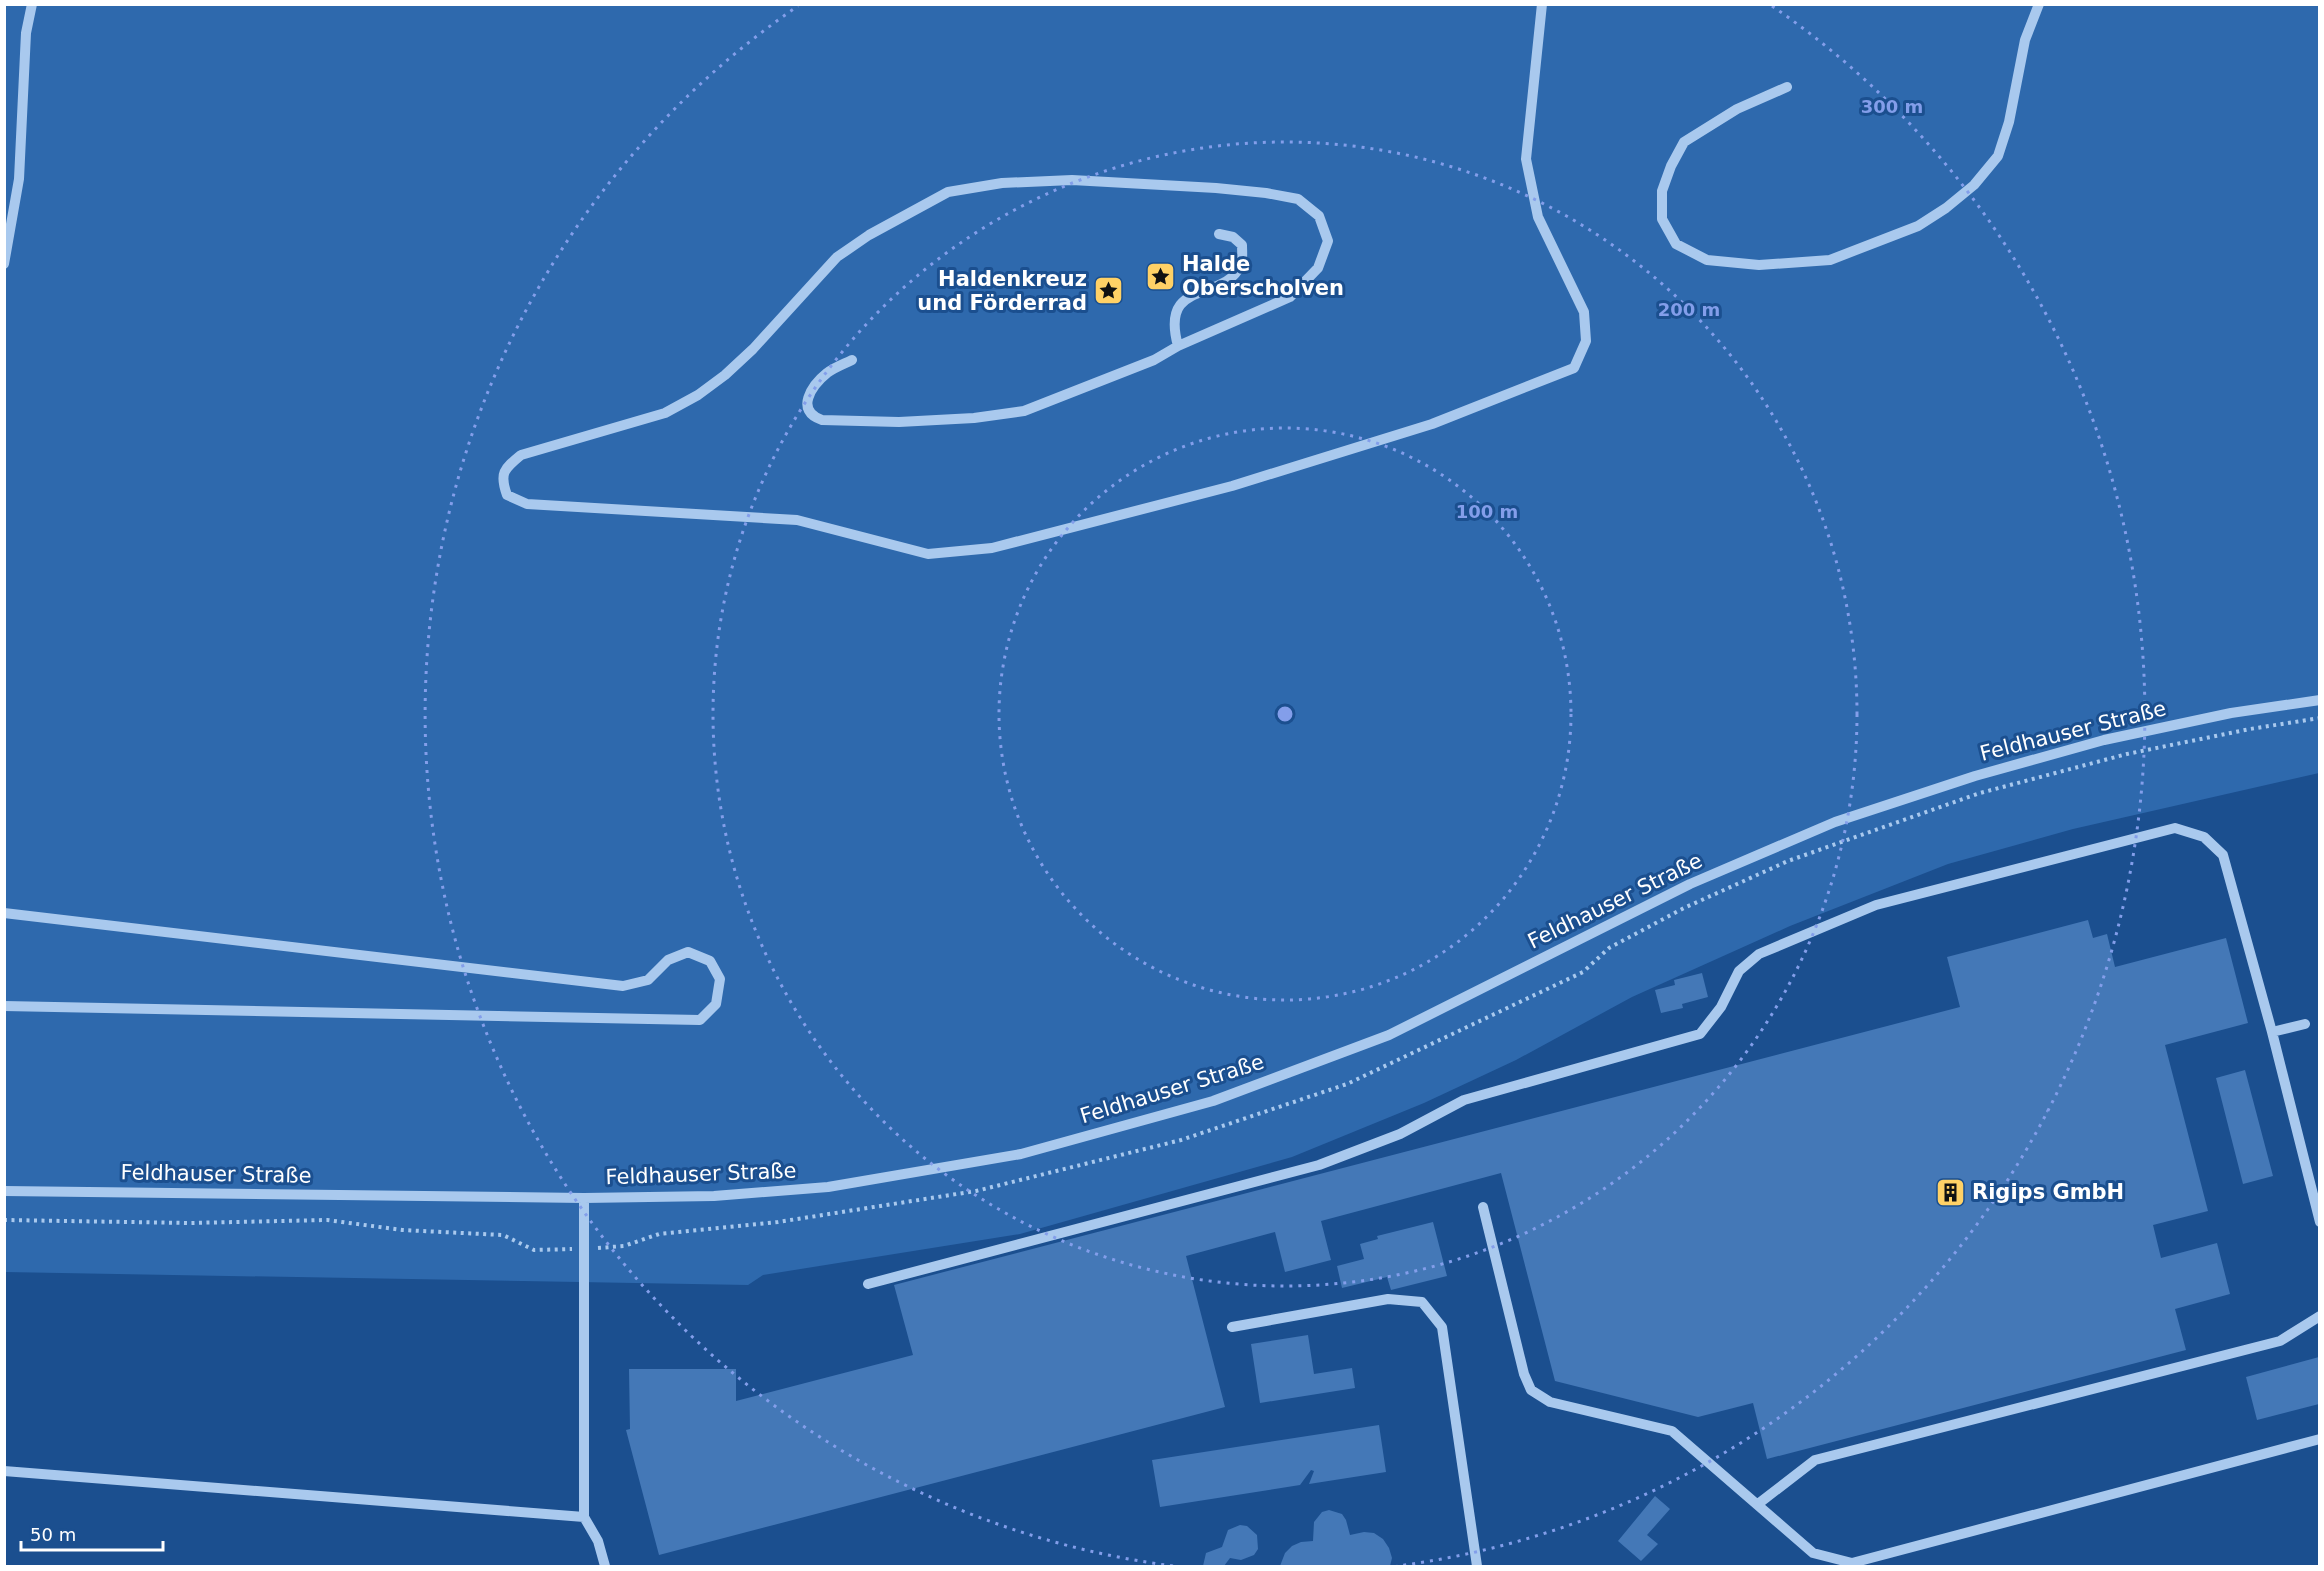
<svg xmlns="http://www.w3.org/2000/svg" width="2324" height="1571" viewBox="0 0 2324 1571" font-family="'DejaVu Sans',sans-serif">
  <rect width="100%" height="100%" fill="#1b4f8f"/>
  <!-- green -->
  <path fill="#2e69ad" d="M 5,5 L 2319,5 L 2319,773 L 2073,829 L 1948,864 L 1790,926 L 1632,997 L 1516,1060 L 1424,1103 L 1292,1157 L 1020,1234 L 763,1275 L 748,1285 L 5,1272 Z"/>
  <!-- building -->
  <path fill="#4478b7" d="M 2088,920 L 2093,938 L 2107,934 L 2115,967 L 2226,938 L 2248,1023 L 2165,1045 L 2208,1211 L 2153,1225 L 2161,1258 L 2217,1243 L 2230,1294 L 2175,1309 L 2186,1350 L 1767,1459 L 1753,1403 L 1698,1417 L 1555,1381 L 1501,1173 L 1321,1221 L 1331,1260 L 1285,1272 L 1275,1232 L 1186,1256 L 1225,1407 L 659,1555 L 626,1430 L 630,1429 L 629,1369 L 736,1369 L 736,1401 L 913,1355 L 894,1285 L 1960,1007 L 1947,957 Z
    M 1702,973 L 1708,997 L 1682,1004 L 1683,1008 L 1661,1013 L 1655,990 L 1675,985 L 1674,980 Z
    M 2245,1070 L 2273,1176 L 2243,1184 L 2216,1078 Z
    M 1433,1222 L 1447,1276 L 1391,1290 L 1387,1277 L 1342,1288 L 1337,1266 L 1364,1259 L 1360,1244 L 1378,1239 L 1377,1236 Z
    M 1308,1335 L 1314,1374 L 1352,1368 L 1355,1388 L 1260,1403 L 1251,1344 Z
    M 2319,1357 L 2319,1404 L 2257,1420 L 2246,1377 Z
    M 1379,1425 L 1386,1472 L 1309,1484 L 1314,1471 L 1311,1470 L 1300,1485 L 1160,1507 L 1152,1460 Z
    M 1655,1496 L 1670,1509 L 1647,1535 L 1658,1544 L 1641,1561 L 1618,1541 Z
    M 1329,1510 L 1342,1514 L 1346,1520 L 1350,1535 L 1364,1532 L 1374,1533 L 1383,1539 L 1389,1548 L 1392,1558 L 1390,1566 L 1280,1566 L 1285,1553 L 1292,1546 L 1301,1542 L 1313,1541 L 1314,1522 L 1322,1512 Z
    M 1240,1525 L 1247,1526 L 1257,1535 L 1258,1549 L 1254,1555 L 1241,1560 L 1230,1558 L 1224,1566 L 1203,1566 L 1206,1553 L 1222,1547 L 1228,1530 Z"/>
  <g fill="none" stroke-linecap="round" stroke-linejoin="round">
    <!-- path -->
    <path stroke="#a9c9ee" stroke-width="4" stroke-dasharray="3 4.5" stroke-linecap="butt" d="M 4,1220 L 189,1223 L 327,1220 L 402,1230 L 503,1235 L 534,1250 L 572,1249
      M 598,1248 L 624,1246 L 659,1234 L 778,1222 L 976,1191 L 1181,1140 L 1347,1084 L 1583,972 L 1609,948 L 1684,908 L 1788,861 L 1980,793 L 2127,754 L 2250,729 L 2320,718"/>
    <!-- minor -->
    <path stroke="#a9c9ee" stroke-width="10" d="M 1787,87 L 1737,109 L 1684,142 L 1671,166 L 1662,191 L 1662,219 L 1676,244 L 1707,260 L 1759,265 L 1830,260 L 1918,226 L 1946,208 L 1974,185 L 1998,156 L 2009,122 L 2025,40 L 2039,4
      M 4,264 L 19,179 L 26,33 L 32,4
      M 1178,346 L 1290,297 L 1318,268 L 1328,241 L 1319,216 L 1298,199 L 1266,193 L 1216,188 L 1072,180 L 1002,183 L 948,192 L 869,235 L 837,257 L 753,349 L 725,375 L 698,395 L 665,413 L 521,455 C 504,469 499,473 507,495 L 527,504 L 797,520 L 928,554 L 992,548 L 1232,486 L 1432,424 L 1574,368 L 1586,341 L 1584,312 L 1538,217 L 1526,159 L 1542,4
      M 852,360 C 844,364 835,367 827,373 C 812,385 794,411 822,420 L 899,422 L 974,418 L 1024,411 L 1154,360 L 1178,346 C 1159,276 1225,304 1241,264 C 1243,259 1242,251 1242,245 L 1233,237 L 1219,234
      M 4,913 L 623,986 L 648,980 L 668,960 L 688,952 L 710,961 L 720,979 L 716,1004 L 700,1020 L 4,1006
      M 2272,1032 L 2305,1024
      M 4,1191 L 584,1198 L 714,1196 L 828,1187 L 1021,1154 L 1213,1101 L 1389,1035 L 1690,884 L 1835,822 L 1975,776 L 2104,740 L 2231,713 L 2320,700
      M 584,1198 L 584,1517 L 598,1541 L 605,1566
      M 1483,1207 L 1524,1374 L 1531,1390 L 1550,1402 L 1672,1431 L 1813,1553 L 1852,1563 L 2320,1439
      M 868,1284 L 1319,1165 L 1400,1134 L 1464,1100 L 1700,1034 L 1721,1007 L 1739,971 L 1759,954 L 1876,905 L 2175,828 L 2204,837 L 2223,855 L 2272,1032 L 2320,1222
      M 1232,1327 L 1388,1299 L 1422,1302 L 1442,1327 L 1477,1566
      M 4,1471 L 584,1517
      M 1758,1504 L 1815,1460 L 2280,1341 L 2320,1316"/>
  </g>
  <!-- distance rings -->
  <g fill="none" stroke="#839eea" stroke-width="3" stroke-dasharray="3 6">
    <circle cx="1285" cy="714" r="286"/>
    <circle cx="1285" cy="714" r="572"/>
    <path d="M1173 1566A859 859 0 0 1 798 6M1772 6A859 859 0 0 1 1397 1566"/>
  </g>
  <!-- icons -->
  <defs>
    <symbol id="sight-square" viewBox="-11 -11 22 22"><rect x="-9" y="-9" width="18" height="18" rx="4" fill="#ffd166" stroke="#1b4f8f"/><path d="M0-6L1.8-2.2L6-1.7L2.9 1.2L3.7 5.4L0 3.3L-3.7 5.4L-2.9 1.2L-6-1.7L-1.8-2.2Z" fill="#111"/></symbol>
    <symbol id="building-square" viewBox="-11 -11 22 22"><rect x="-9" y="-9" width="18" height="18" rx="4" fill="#ffd166" stroke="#1b4f8f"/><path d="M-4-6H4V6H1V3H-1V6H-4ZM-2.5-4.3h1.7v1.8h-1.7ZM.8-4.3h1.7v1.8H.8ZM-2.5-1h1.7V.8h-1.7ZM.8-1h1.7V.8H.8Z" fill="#111"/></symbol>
  </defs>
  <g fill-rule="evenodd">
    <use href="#sight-square" x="1144" y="260" width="33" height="33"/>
    <use href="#sight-square" x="1092" y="274" width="33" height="33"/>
    <use href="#building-square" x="1934" y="1176" width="33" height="33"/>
  </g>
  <g text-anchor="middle" stroke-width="6" stroke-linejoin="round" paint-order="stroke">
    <!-- poi labels -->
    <g font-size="21" font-weight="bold" fill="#fff" stroke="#1b4f8f" text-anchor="start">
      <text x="1182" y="271">Halde<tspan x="1182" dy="24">Oberscholven</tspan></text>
      <text x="1087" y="286" text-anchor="end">Haldenkreuz<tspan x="1087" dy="24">und Förderrad</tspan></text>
      <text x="1972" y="1199">Rigips GmbH</text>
    </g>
    <!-- street labels -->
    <g font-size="21" fill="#fff" stroke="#1b4f8f">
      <text transform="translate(2073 731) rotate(-14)" y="7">Feldhauser Straße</text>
      <text transform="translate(1615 901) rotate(-26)" y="7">Feldhauser Straße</text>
      <text transform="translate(1172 1089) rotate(-17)" y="7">Feldhauser Straße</text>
      <text transform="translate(216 1174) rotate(1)" y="7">Feldhauser Straße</text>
      <text transform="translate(701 1174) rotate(-2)" y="7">Feldhauser Straße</text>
    </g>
  </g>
  <circle cx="1285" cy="714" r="9" fill="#839eea" stroke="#1b4f8f" stroke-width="3"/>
  <g font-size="18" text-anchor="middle" font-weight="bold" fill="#839eea" stroke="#1b4f8f" stroke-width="6" stroke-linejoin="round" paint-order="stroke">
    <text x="1892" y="113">300 m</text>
    <text x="1689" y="316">200 m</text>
    <text x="1487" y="518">100 m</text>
  </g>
  <!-- border -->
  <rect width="2324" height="1571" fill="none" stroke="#ffffff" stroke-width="12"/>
  <!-- scale -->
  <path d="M21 1541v9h142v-9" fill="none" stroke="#ffffff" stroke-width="3"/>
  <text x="30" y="1541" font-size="18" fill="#ffffff" stroke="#1b4f8f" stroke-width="4.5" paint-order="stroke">50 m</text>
</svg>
